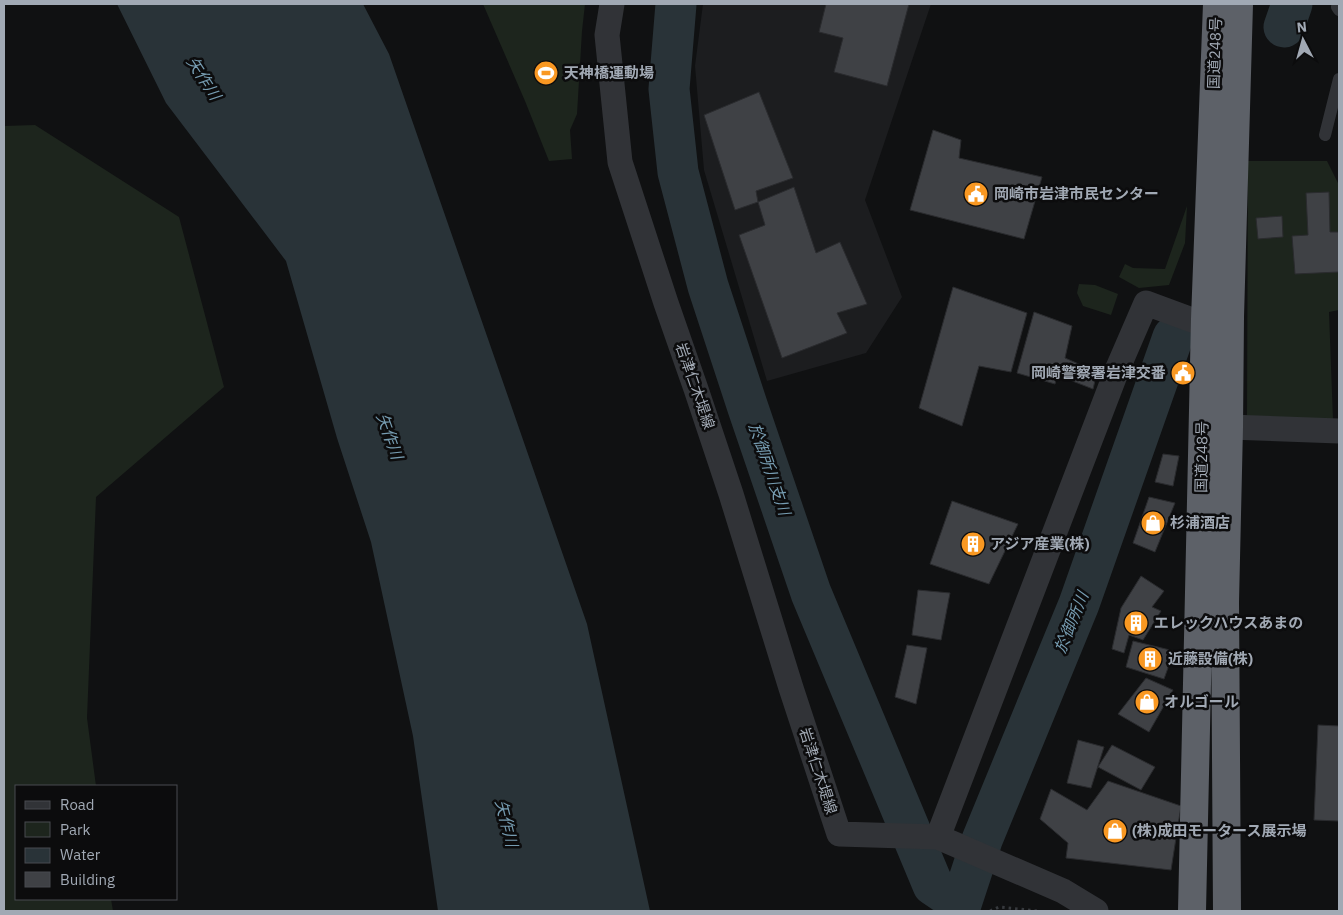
<svg xmlns="http://www.w3.org/2000/svg" width="1343" height="915" viewBox="0 0 1343 915" font-family="'IBM Plex Sans','Noto Sans JP',sans-serif">
  <rect width="100%" height="100%" fill="#101112"/>
  <!-- built -->
  <path fill="#1c1d1f" d="M 703,4 L 931,4 L 865,200 L 902,297 L 866,353 L 767,381 L 704,170 L 695,66 Z"/>
  <!-- green -->
  <path fill="#1d251d" d="M 483,4 L 585,4 L 582,31 L 577,114 L 570,130 L 572,159 L 549,161 L 525,101 Z
    M 35,125 L 179,217 L 224,387 L 96,497 L 87,718 L 96,786 L 16,786 L 16,899 L 111,899 L 113,911 L 4,911 L 4,126 Z
    M 1248,161 L 1327,161 L 1339,185 L 1339,310 L 1329,312 L 1333,420 L 1247,416 Z
    M 1187,206 L 1185,243 L 1169,285 L 1139,288 L 1119,277 L 1125,264 L 1133,268 L 1165,269 Z
    M 1079,284 L 1095,285 L 1118,294 L 1111,315 L 1083,306 L 1077,293 Z"/>
  <!-- water -->
  <path fill="#293338" d="M 117,4 L 363,4 L 389,54 L 587,624 L 650,911 L 438,911 L 413,736 L 371,542 L 337,438 L 286,261 L 166,103 Z"/>
  <g fill="none" stroke-linecap="round" stroke-linejoin="round">
    <!-- stream -->
    <path stroke="#293338" stroke-width="7" d="M 958,911 L 961,904"/>
    <!-- river -->
    <path stroke="#293338" stroke-width="41" d="M 676,4 L 669,89 L 678,172 L 708,286 L 748,408 L 811,593 L 933,885 L 961,904 L 982,840 L 1079,604 L 1173,337
      M 1284,27 L 1292,4"/>
  </g>
  <!-- building -->
  <path fill="#3f4145" stroke="#2a2b2e" d="M 826,4 L 909,4 L 887,86 L 834,72 L 843,38 L 819,32 Z
    M 759,92 L 793,178 L 756,191 L 758,202 L 735,210 L 704,115 Z
    M 933,130 L 961,140 L 959,158 L 1042,177 L 1024,239 L 910,210 Z
    M 794,187 L 816,253 L 840,242 L 867,304 L 837,313 L 847,333 L 782,358 L 739,235 L 765,225 L 758,202 Z
    M 1329,192 L 1330,232 L 1339,232 L 1339,272 L 1295,274 L 1292,236 L 1308,235 L 1306,193 Z
    M 1282,216 L 1283,237 L 1258,239 L 1256,218 Z
    M 953,287 L 1027,313 L 1011,372 L 979,366 L 962,426 L 919,408 Z
    M 1034,312 L 1072,326 L 1065,358 L 1097,372 L 1093,389 L 1057,375 L 1055,384 L 1017,373 Z
    M 1163,454 L 1179,456 L 1173,486 L 1155,482 Z
    M 1149,497 L 1175,503 L 1155,552 L 1133,543 Z
    M 952,501 L 1018,524 L 989,584 L 930,564 Z
    M 1141,576 L 1164,591 L 1152,607 L 1161,611 L 1143,640 L 1129,635 L 1124,653 L 1112,649 L 1121,608 Z
    M 918,590 L 950,593 L 941,640 L 912,635 Z
    M 1133,641 L 1174,651 L 1164,679 L 1126,667 Z
    M 907,645 L 927,648 L 916,704 L 895,697 Z
    M 1146,678 L 1173,690 L 1149,732 L 1118,714 Z
    M 1318,725 L 1339,726 L 1339,821 L 1314,820 Z
    M 1078,740 L 1104,747 L 1091,788 L 1067,783 Z
    M 1112,745 L 1155,767 L 1141,790 L 1098,767 Z
    M 1108,781 L 1181,806 L 1171,870 L 1066,858 L 1068,843 L 1040,819 L 1051,789 L 1087,810 Z"/>
  <g fill="none" stroke-linecap="round" stroke-linejoin="round">
    <!-- path -->
    <path stroke="#373a3e" stroke-width="3" stroke-dasharray="2.5 4" stroke-linecap="butt" d="M 990,911 L 999,907 L 1038,911"/>
    <!-- lane -->
    <path stroke="#313337" stroke-width="12" d="M 1338,4 L 1337,7 L 1339,10
      M 1325,135 L 1339,79"/>
    <!-- street -->
    <path stroke="#313337" stroke-width="25" d="M 612,4 L 607,35 L 620,162 L 666,303 L 696,389 L 731,494 L 791,688 L 839,834 L 938,837 L 1063,891 L 1096,911
      M 1229,427 L 1339,431
      M 938,837 L 1117,370 L 1146,303 L 1192,320 L 1224,318"/>
    <!-- highway -->
    <path stroke="#5d6168" stroke-width="28" d="M 1192,911 L 1205,319 L 1217,4
      M 1227,911 L 1225,602 L 1229,427 L 1230,317 L 1239,4"/>
  </g>
  <!-- icons -->
  <defs>
    <symbol id="stadium-disc" viewBox="-11 -11 22 22"><circle r="9.5" fill="#f99822" stroke="#0c0c0d"/><path d="M0-5a6.5 5 0 1 0 0 10a6.5 5 0 1 0 0-10ZM-3.5-1.8h7v3.6h-7Z" fill="#fff"/></symbol>
    <symbol id="civic-disc" viewBox="-11 -11 22 22"><circle r="9.5" fill="#f99822" stroke="#0c0c0d"/><path d="M-.6-6.5H3V-4.5H.6V-3L4-1V1h2V6H-6V1h2V-1L-.6-3ZM-1.2 2.5V6h2.4V2.5Z" fill="#fff"/></symbol>
    <symbol id="shop-disc" viewBox="-11 -11 22 22"><circle r="9.5" fill="#f99822" stroke="#0c0c0d"/><path d="M-5-2.5h2.3a2.7 3.5 0 0 1 5.4 0H5L5.5 6h-11ZM-1.5-2.5h3a1.5 2.3 0 0 0-3 0Z" fill="#fff"/></symbol>
    <symbol id="building-disc" viewBox="-11 -11 22 22"><circle r="9.5" fill="#f99822" stroke="#0c0c0d"/><path d="M-4-6H4V6H1V3H-1V6H-4ZM-2.5-4.3h1.7v1.8h-1.7ZM.8-4.3h1.7v1.8H.8ZM-2.5-1h1.7V.8h-1.7ZM.8-1h1.7V.8H.8Z" fill="#fff"/></symbol>
  </defs>
  <g fill-rule="evenodd">
    <use href="#stadium-disc" x="532" y="59" width="28" height="28"/>
    <use href="#civic-disc" x="962" y="180" width="28" height="28"/>
    <use href="#civic-disc" x="1169" y="359" width="28" height="28"/>
    <use href="#shop-disc" x="1139" y="509" width="28" height="28"/>
    <use href="#building-disc" x="959" y="530" width="28" height="28"/>
    <use href="#building-disc" x="1122" y="609" width="28" height="28"/>
    <use href="#building-disc" x="1136" y="645" width="28" height="28"/>
    <use href="#shop-disc" x="1133" y="688" width="28" height="28"/>
    <use href="#shop-disc" x="1101" y="817" width="28" height="28"/>
  </g>
  <g text-anchor="middle" stroke-width="5" stroke-linejoin="round" paint-order="stroke">
    <!-- street labels -->
    <g font-size="15" fill="#a1a9b4" stroke="#0c0c0d">
      <text transform="translate(1215 53) rotate(-88)" y="5">国道248号</text>
      <text transform="translate(695 386) rotate(71)" y="5">岩津仁木堤線</text>
      <text transform="translate(1202 457) rotate(-89)" y="5">国道248号</text>
      <text transform="translate(818 771) rotate(72)" y="5">岩津仁木堤線</text>
    </g>
    <!-- poi labels -->
    <g font-size="15" font-weight="bold" fill="#a1a9b4" stroke="#0c0c0d" text-anchor="start">
      <text x="564" y="78">天神橋運動場</text>
      <text x="994" y="199">岡崎市岩津市民センター</text>
      <text x="1166" y="378" text-anchor="end">岡崎警察署岩津交番</text>
      <text x="1170" y="528">杉浦酒店</text>
      <text x="990" y="549">アジア産業(株)</text>
      <text x="1154" y="628">エレックハウスあまの</text>
      <text x="1168" y="664">近藤設備(株)</text>
      <text x="1164" y="707">オルゴール</text>
      <text x="1132" y="836">(株)成田モータース展示場</text>
    </g>
    <!-- water labels -->
    <g font-size="16" font-style="italic" fill="#769cb1" stroke="#0c0c0d">
      <text transform="translate(204 78) rotate(57)" y="6">矢作川</text>
      <text transform="translate(390 436) rotate(70)" y="6">矢作川</text>
      <text transform="translate(770 469) rotate(71)" y="6">於御所川支川</text>
      <text transform="translate(1071 622) rotate(-68)" y="6">於御所川</text>
      <text transform="translate(507 823) rotate(76)" y="6">矢作川</text>
    </g>
  </g>
  <!-- border -->
  <rect width="1343" height="915" fill="none" stroke="#a1a9b4" stroke-width="10"/>
  <!-- legend -->
  <rect x="15" y="785" width="162" height="115" fill="#0c0c0d" stroke="#484b50"/>
  <rect x="25" y="801" width="25" height="8" fill="#313337" stroke="#484b50"/>
  <text x="60" y="810" font-size="15" fill="#a1a9b4">Road</text>
  <rect x="25" y="822" width="25" height="15" fill="#1d251d" stroke="#484b50"/>
  <text x="60" y="835" font-size="15" fill="#a1a9b4">Park</text>
  <rect x="25" y="848" width="25" height="15" fill="#293338" stroke="#484b50"/>
  <text x="60" y="860" font-size="15" fill="#a1a9b4">Water</text>
  <rect x="25" y="872" width="25" height="15" fill="#3f4145" stroke="#484b50"/>
  <text x="60" y="885" font-size="15" fill="#a1a9b4">Building</text>
  <!-- north arrow -->
  <g transform="translate(1303 40) rotate(354)" stroke="#0c0c0d" stroke-width="4" paint-order="stroke">
  <path d="M0-4L9 19L0 12L-9 19Z" fill="#a1a9b4"/>
  <text y="-8" font-size="14" font-weight="bold" text-anchor="middle" fill="#a1a9b4">N</text>
  </g>
</svg>
